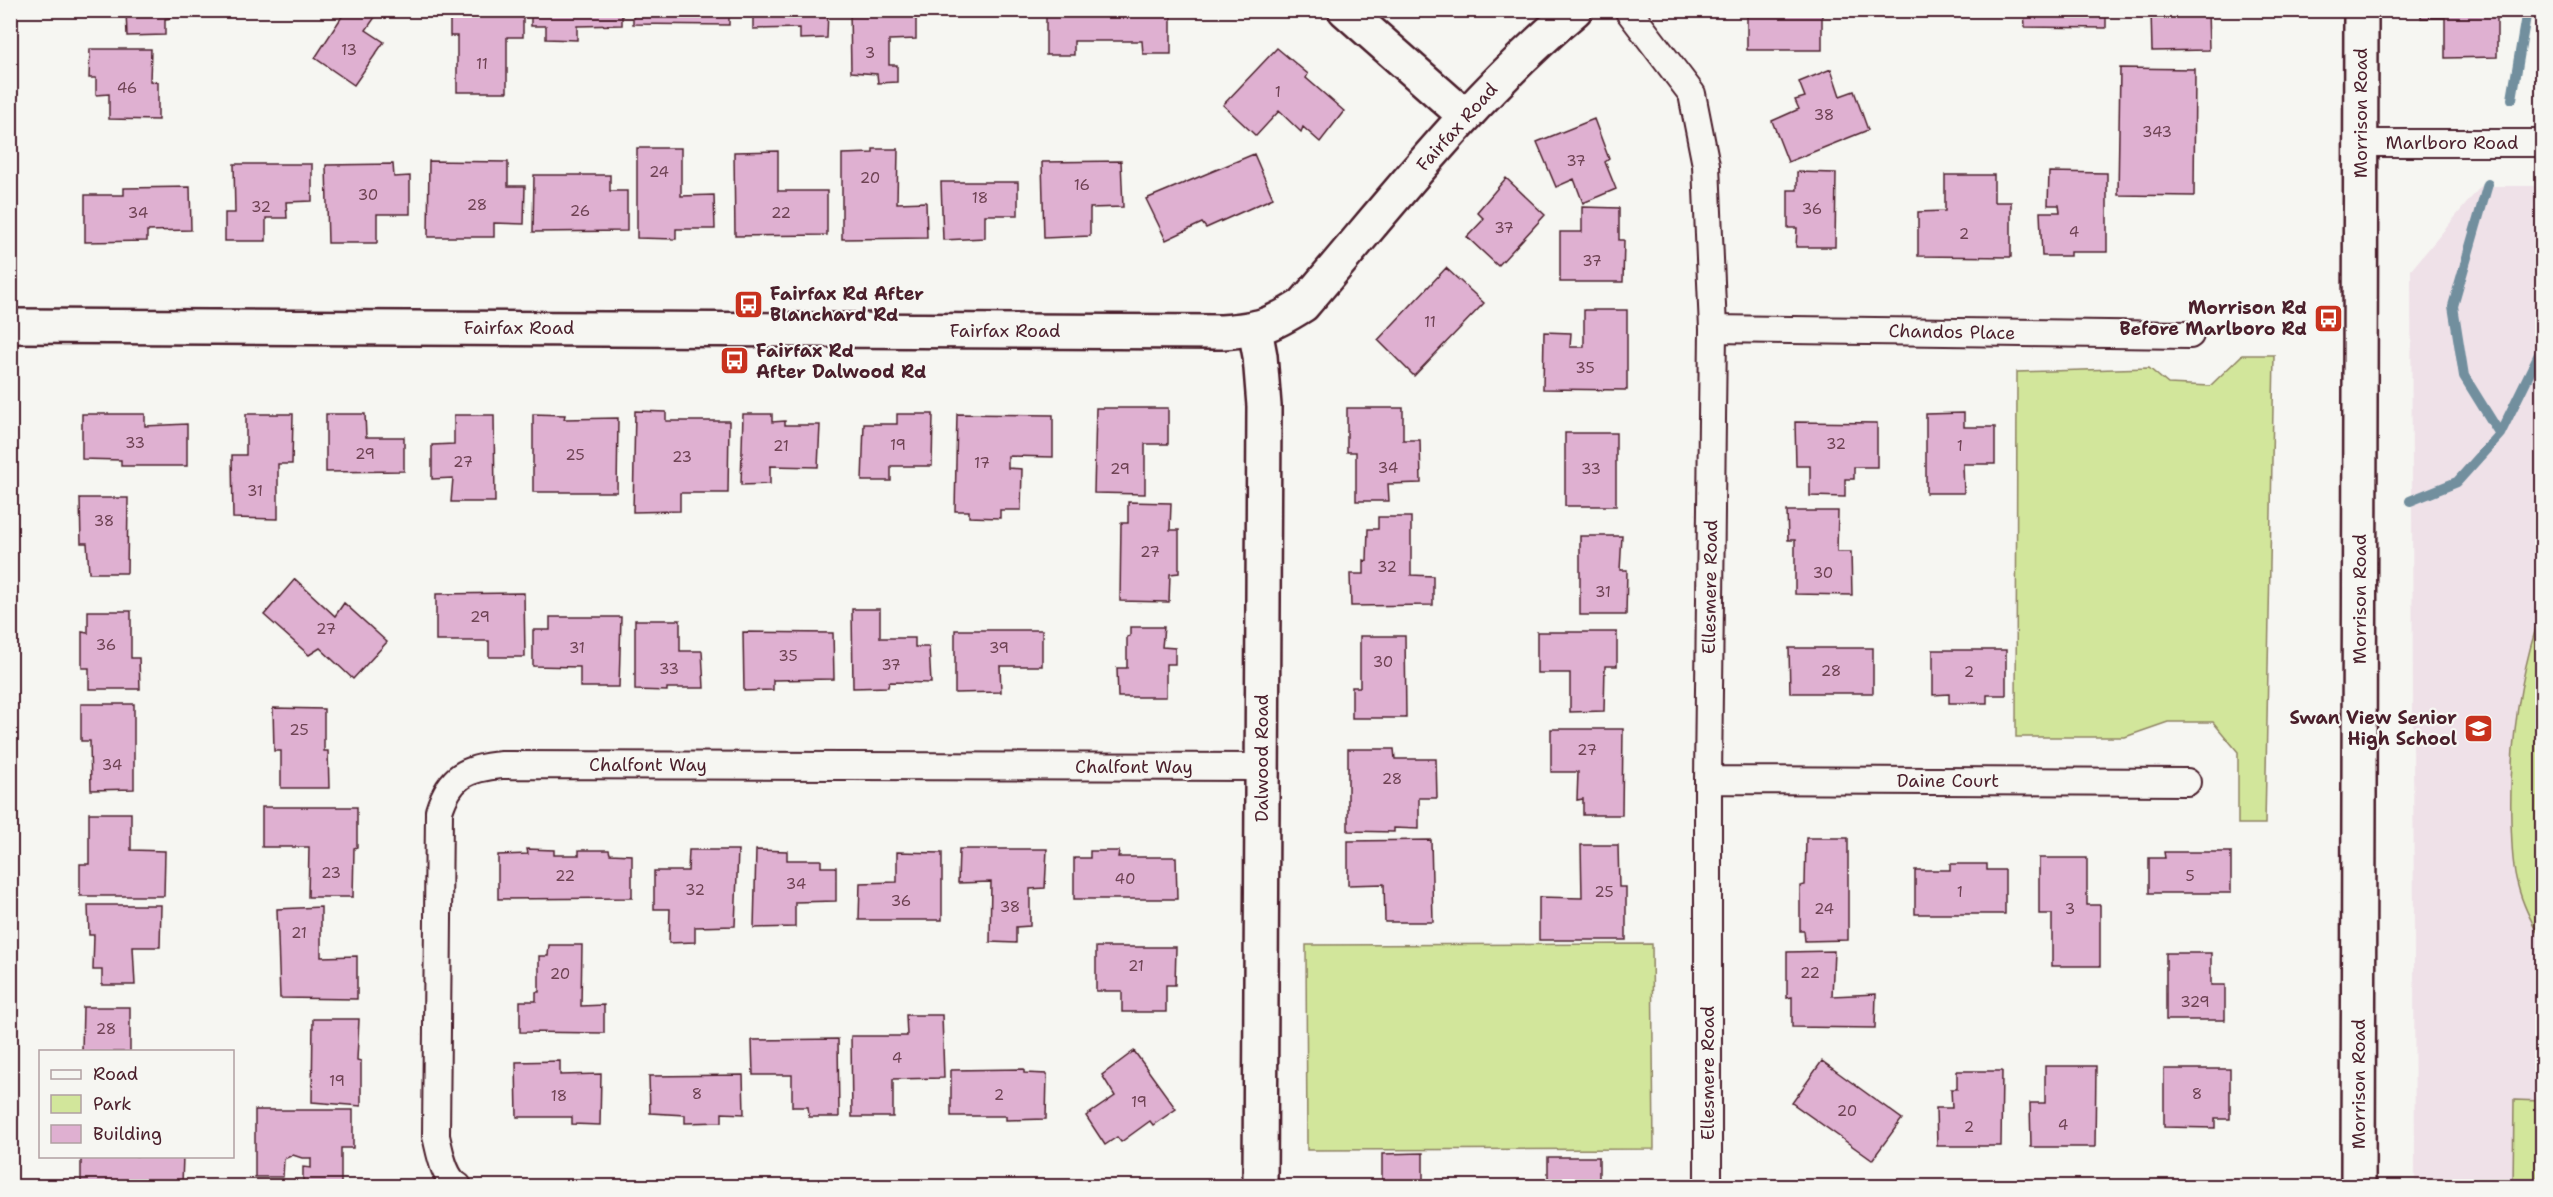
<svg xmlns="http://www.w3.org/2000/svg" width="2553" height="1197" viewBox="0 0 2553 1197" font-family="'Shantell Sans',sans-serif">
  <rect width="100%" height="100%" fill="#f6f6f2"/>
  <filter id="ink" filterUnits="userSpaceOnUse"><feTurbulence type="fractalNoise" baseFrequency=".0167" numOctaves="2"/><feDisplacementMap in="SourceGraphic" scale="12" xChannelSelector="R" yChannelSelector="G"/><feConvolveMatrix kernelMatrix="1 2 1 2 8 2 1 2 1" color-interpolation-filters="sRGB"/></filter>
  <g filter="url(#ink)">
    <!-- built -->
    <path fill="#efe1e8" d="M 2481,186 L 2542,186 L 2542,1186 L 2415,1186 L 2411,270 Z"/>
    <!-- green -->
    <path fill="#d2e69b" stroke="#8e8263" stroke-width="1.5" d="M 2242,355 L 2274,355 L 2265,824 L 2238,824 L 2238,752 L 2213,722 L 2168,722 L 2125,737 L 2016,737 L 2017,372 L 2149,368 L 2168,384 L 2210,386 Z
      M 2542,609 L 2542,940 C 2532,923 2523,906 2518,886 C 2512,866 2512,843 2511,822 C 2509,750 2519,677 2542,609 Z
      M 1652,944 L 1654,1149 L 1307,1150 L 1306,945 Z
      M 2514,1100 L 2542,1101 L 2542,1186 L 2513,1186 Z"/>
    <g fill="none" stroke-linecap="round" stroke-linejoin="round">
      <!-- stream -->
      <path stroke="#728f9e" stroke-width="10" d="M 2512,99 L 2527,10
        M 2500,434 L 2542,348
        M 2410,501 L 2457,482 L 2500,434 L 2464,376 L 2453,306 L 2488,184"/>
    </g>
    <!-- building -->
    <path fill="#dfb0d1" stroke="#4a1f2b" stroke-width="1.5" d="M 126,10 L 171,10 L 171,18 L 165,19 L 165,35 L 127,36 Z
      M 334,10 L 380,10 L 366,30 L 384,42 L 354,85 L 315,58 L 343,15 Z
      M 450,10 L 523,10 L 523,37 L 507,37 L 507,92 L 457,92 L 457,36 L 450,36 Z
      M 531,10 L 622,10 L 622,25 L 577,26 L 577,40 L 546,39 L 546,26 L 531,26 Z
      M 633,10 L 729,10 L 729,25 L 633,24 Z
      M 740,10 L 828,10 L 827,38 L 800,39 L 800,28 L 753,29 L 753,11 Z
      M 850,10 L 916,10 L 916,39 L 889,40 L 889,65 L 897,65 L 897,82 L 878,83 L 877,74 L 851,72 Z
      M 1046,10 L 1171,10 L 1171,54 L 1143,54 L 1142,41 L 1074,41 L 1074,55 L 1046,55 Z
      M 1747,10 L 1822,10 L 1822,50 L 1747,50 Z
      M 1937,10 L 2009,10 L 2009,16 L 1937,16 Z
      M 2024,10 L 2106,10 L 2106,28 L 2025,27 Z
      M 2151,10 L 2208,10 L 2209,50 L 2152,51 Z
      M 2421,10 L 2497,10 L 2497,57 L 2445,58 L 2445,18 L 2421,18 Z
      M 1277,48 L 1308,74 L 1306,78 L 1344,111 L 1320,142 L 1303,127 L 1301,132 L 1279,111 L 1256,136 L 1223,105 Z
      M 90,49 L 151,49 L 150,81 L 158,82 L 158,120 L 109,119 L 109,94 L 96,95 L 96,78 L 89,78 Z
      M 2120,68 L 2195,69 L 2194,196 L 2118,195 Z
      M 1831,69 L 1840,96 L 1854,91 L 1868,130 L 1788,162 L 1772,121 L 1799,109 L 1795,100 L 1805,97 L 1799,82 Z
      M 1594,119 L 1609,159 L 1605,162 L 1616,189 L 1583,203 L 1574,179 L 1556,187 L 1537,142 Z
      M 637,148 L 681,148 L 681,196 L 714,195 L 715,229 L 676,229 L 676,239 L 637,238 Z
      M 873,149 L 898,149 L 897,203 L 926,202 L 927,238 L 842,239 L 842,154 L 873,153 Z
      M 778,151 L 778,191 L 827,191 L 827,235 L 735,236 L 734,152 Z
      M 1254,154 L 1273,198 L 1206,228 L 1202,223 L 1166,240 L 1146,199 Z
      M 429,161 L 508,162 L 508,186 L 525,186 L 524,224 L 494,223 L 494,237 L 428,237 Z
      M 1121,161 L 1123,207 L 1090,208 L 1090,236 L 1044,238 L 1042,162 Z
      M 234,164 L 312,164 L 312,201 L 286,202 L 287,218 L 266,218 L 266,241 L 225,241 L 225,213 L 235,213 Z
      M 393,164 L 394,177 L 410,176 L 410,214 L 377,214 L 377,243 L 328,243 L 326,165 Z
      M 1797,172 L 1836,173 L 1835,247 L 1796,247 L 1797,228 L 1788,228 L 1788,190 L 1797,190 Z
      M 2049,172 L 2107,173 L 2107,252 L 2070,252 L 2070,256 L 2042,256 L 2040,212 L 2060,212 L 2059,205 L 2048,205 Z
      M 534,175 L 610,175 L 610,191 L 627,191 L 627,231 L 533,232 Z
      M 1945,175 L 1994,175 L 1994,202 L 2011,202 L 2011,257 L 1918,256 L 1918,212 L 1945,211 Z
      M 1506,178 L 1545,215 L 1498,266 L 1467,237 L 1484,219 L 1477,212 Z
      M 941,182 L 1018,182 L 1018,215 L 985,215 L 985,238 L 943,240 Z
      M 190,187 L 191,230 L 147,231 L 147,241 L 85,242 L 85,195 L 124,195 L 124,188 Z
      M 1582,207 L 1619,208 L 1619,240 L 1624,240 L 1623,282 L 1560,282 L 1560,232 L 1582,232 Z
      M 1446,268 L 1484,303 L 1414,376 L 1378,340 Z
      M 1584,310 L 1627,310 L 1627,390 L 1543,389 L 1544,332 L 1571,333 L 1570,347 L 1584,347 Z
      M 1096,408 L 1168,408 L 1168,444 L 1145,444 L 1145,494 L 1094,493 Z
      M 1347,408 L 1403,408 L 1403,440 L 1420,440 L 1421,483 L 1388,484 L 1389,501 L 1356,501 L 1356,452 L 1347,452 Z
      M 635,411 L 666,412 L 666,421 L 729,421 L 728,493 L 680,493 L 680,511 L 633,512 Z
      M 1964,413 L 1964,427 L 1995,427 L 1995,464 L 1963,464 L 1964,493 L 1926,493 L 1926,414 Z
      M 82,414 L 145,414 L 145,426 L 187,424 L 187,466 L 121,466 L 121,460 L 82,459 Z
      M 246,414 L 293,414 L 292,464 L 278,464 L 278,519 L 233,518 L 232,455 L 246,455 Z
      M 326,414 L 365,414 L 366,437 L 404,437 L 404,471 L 326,472 Z
      M 533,414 L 565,415 L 564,419 L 618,418 L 617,492 L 533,492 Z
      M 743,414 L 772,414 L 772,422 L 785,421 L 785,425 L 820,425 L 818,467 L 770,466 L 770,484 L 741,485 Z
      M 897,414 L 933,414 L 932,466 L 891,466 L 891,481 L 862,481 L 864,424 L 897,424 Z
      M 957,414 L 1053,415 L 1053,457 L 1008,456 L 1008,468 L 1022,469 L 1021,510 L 1000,510 L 1000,518 L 969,517 L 969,511 L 955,511 Z
      M 454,415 L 494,415 L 495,502 L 451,502 L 453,478 L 432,479 L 432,445 L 454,444 Z
      M 1795,422 L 1877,423 L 1877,467 L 1854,467 L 1854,479 L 1845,479 L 1845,497 L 1810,496 L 1810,466 L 1796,466 Z
      M 1565,433 L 1616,433 L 1616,506 L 1565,506 Z
      M 80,498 L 128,498 L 127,573 L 89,573 L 87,543 L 81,543 Z
      M 1128,502 L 1171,503 L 1170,530 L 1179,530 L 1179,573 L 1170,574 L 1169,602 L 1120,601 L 1121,523 L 1128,523 Z
      M 1787,511 L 1838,511 L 1837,552 L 1851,552 L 1852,595 L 1795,594 L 1795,540 L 1788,540 Z
      M 1378,517 L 1411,517 L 1411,575 L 1433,576 L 1433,605 L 1351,606 L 1350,574 L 1364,574 L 1364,560 L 1367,561 L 1368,529 L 1378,529 Z
      M 1580,536 L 1622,536 L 1620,570 L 1627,570 L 1626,615 L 1580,615 Z
      M 295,579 L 335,616 L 344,603 L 387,642 L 353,679 L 320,648 L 309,655 L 264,615 Z
      M 524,593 L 525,657 L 489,657 L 489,641 L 436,641 L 436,594 Z
      M 852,609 L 880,609 L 880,638 L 915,638 L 915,647 L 929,647 L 931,683 L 889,682 L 888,687 L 853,688 Z
      M 88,611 L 131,611 L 131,658 L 139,658 L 140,689 L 89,689 L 89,668 L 82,668 L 82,632 L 88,633 Z
      M 550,617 L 621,617 L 619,687 L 580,687 L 580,667 L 533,666 L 533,630 L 550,630 Z
      M 635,620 L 680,620 L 680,651 L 702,651 L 704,688 L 667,688 L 667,691 L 635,690 Z
      M 1130,627 L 1164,627 L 1162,647 L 1175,648 L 1175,664 L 1166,664 L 1166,697 L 1118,697 L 1117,668 L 1127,668 L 1127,637 L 1130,636 Z
      M 955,630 L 1042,630 L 1042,666 L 1000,666 L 1001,692 L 955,693 Z
      M 743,632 L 833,633 L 834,679 L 773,680 L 773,690 L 744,691 Z
      M 1537,632 L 1617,632 L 1617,666 L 1605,666 L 1604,711 L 1570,712 L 1570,673 L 1537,673 Z
      M 1360,636 L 1405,636 L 1406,718 L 1352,718 L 1352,687 L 1360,687 Z
      M 1789,648 L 1873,648 L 1873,693 L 1790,693 Z
      M 1933,650 L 2006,650 L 2006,695 L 1987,695 L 1987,703 L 1949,703 L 1949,694 L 1933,695 Z
      M 81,704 L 134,704 L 134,789 L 91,790 L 90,741 L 81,741 Z
      M 273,708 L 324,709 L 324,751 L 328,751 L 329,788 L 281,788 L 281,751 L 274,751 Z
      M 1551,729 L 1623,729 L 1622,815 L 1583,815 L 1583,799 L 1577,800 L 1578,772 L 1551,772 Z
      M 1348,749 L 1394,749 L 1395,759 L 1436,759 L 1437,798 L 1419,798 L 1419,829 L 1394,828 L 1394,832 L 1348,831 Z
      M 262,807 L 357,807 L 357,847 L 354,848 L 353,897 L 308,897 L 309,847 L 262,847 Z
      M 89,813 L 131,813 L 131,850 L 165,851 L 164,896 L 80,896 L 80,864 L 89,864 Z
      M 1806,838 L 1848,838 L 1848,940 L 1805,941 L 1804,931 L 1800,931 L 1800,886 L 1805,885 Z
      M 1431,840 L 1433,922 L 1385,922 L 1384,884 L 1348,885 L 1348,841 Z
      M 1581,845 L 1618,845 L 1619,887 L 1626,887 L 1626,940 L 1539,940 L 1539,897 L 1582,898 Z
      M 527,849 L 554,850 L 554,855 L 579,855 L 579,850 L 609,850 L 610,854 L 632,855 L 632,898 L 498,899 L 498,855 L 528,854 Z
      M 959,849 L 1047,849 L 1045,888 L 1030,889 L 1030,926 L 1016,927 L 1016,943 L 990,942 L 991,882 L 958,883 Z
      M 689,850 L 738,850 L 735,926 L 695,927 L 695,942 L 669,943 L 670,909 L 654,909 L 654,871 L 688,871 Z
      M 756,850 L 787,851 L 787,860 L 821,860 L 821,867 L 836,867 L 836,901 L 795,902 L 795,927 L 754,928 Z
      M 1090,851 L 1119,851 L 1118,857 L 1176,857 L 1177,899 L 1074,899 L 1074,858 L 1090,858 Z
      M 897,852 L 942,853 L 942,920 L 859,920 L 860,883 L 897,882 Z
      M 2164,852 L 2231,852 L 2231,893 L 2149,893 L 2149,858 L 2165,858 Z
      M 2039,858 L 2087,858 L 2087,905 L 2100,905 L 2100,966 L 2052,966 L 2052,914 L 2039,914 Z
      M 1950,864 L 1987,864 L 1987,870 L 2005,870 L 2005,914 L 1915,914 L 1915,870 L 1950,870 Z
      M 88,905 L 161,905 L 160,947 L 133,947 L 135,985 L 102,985 L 102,970 L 93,970 L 94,935 L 89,935 Z
      M 321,907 L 321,957 L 357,956 L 357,999 L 280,998 L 277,909 Z
      M 549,945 L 582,945 L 581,1006 L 604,1005 L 604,1033 L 520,1032 L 520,1001 L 536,1001 L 536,992 L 539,992 L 539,956 L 548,956 Z
      M 1096,947 L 1176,947 L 1175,985 L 1166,985 L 1166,1012 L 1122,1012 L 1122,991 L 1096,991 Z
      M 1834,951 L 1832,996 L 1876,994 L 1875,1028 L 1792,1027 L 1792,997 L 1787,998 L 1787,952 Z
      M 2166,953 L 2211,953 L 2211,985 L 2225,985 L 2225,1020 L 2166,1020 Z
      M 83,1007 L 130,1007 L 130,1052 L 82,1052 Z
      M 906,1015 L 942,1015 L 944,1078 L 893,1079 L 893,1117 L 852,1117 L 851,1036 L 907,1036 Z
      M 313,1019 L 359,1019 L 357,1060 L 361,1061 L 361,1106 L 312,1102 Z
      M 838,1039 L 839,1117 L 809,1117 L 808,1107 L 792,1107 L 792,1075 L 753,1075 L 752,1040 Z
      M 1134,1051 L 1176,1109 L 1153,1125 L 1150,1121 L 1121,1142 L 1117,1137 L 1105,1145 L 1086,1116 L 1115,1096 L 1102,1075 Z
      M 560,1061 L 560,1075 L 601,1074 L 600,1125 L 572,1124 L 572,1117 L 517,1117 L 516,1062 Z
      M 1822,1061 L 1902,1119 L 1872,1160 L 1792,1103 Z
      M 2045,1066 L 2096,1066 L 2095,1147 L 2031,1147 L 2030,1103 L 2045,1103 Z
      M 1024,1069 L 1024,1073 L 1047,1074 L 1046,1119 L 1006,1120 L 1006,1116 L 951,1116 L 951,1070 Z
      M 2164,1069 L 2230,1069 L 2230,1119 L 2215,1119 L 2215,1128 L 2164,1127 Z
      M 1957,1071 L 2002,1071 L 2001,1146 L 1937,1146 L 1936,1108 L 1952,1108 L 1951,1089 L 1957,1089 Z
      M 743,1075 L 744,1114 L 722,1113 L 722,1122 L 685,1123 L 685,1115 L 650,1113 L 649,1076 Z
      M 255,1110 L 353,1110 L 353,1148 L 341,1148 L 341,1186 L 303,1186 L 303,1167 L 311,1168 L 311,1158 L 302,1158 L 293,1155 L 284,1159 L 283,1177 L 255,1177 Z
      M 1423,1153 L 1423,1186 L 1382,1186 L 1382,1154 Z
      M 81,1156 L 183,1156 L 182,1184 L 81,1186 Z
      M 1548,1157 L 1599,1157 L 1599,1180 L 1577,1181 L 1577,1186 L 1548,1186 Z"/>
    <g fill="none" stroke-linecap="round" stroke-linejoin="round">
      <defs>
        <path id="minor" d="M 1628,10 L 1692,94 L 1706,165 L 1713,329 L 1708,780 L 1708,1186
          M 2361,143 L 2542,143
          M 1713,329 L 2190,335
          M 1708,780 L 2187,782
          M 458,1186 C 443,1177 440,1151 436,1136 L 439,811 C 450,776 466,768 502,765 L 1261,767"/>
        <path id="tertiary" d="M 1345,10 L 1465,116
          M 10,326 L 1222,332 C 1260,329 1270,326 1303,305 C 1390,204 1472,97 1575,10
          M 1255,329 L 1260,356 L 1264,406 L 1260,1186"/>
        <path id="primary" d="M 2358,1186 L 2361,10"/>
      </defs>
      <!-- minor casing -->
      <use href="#minor" stroke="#4a1f2b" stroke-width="30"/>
      <!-- tertiary casing -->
      <use href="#tertiary" stroke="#4a1f2b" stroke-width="38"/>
      <!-- primary casing -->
      <use href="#primary" stroke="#4a1f2b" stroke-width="38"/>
      <!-- minor -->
      <use href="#minor" stroke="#f6f6f2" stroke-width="26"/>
      <!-- tertiary -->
      <use href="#tertiary" stroke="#f6f6f2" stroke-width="33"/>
      <!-- primary -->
      <use href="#primary" stroke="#f6f6f2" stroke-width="33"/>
    </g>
  </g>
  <!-- icons -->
  <defs>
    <symbol id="bus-square" viewBox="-11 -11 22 22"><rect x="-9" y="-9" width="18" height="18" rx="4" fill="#c8321e" stroke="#f6f6f2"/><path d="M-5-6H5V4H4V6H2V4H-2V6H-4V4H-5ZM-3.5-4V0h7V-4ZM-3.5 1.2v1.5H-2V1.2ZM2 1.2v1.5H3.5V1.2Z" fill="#fff"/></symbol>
    <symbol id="school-square" viewBox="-11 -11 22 22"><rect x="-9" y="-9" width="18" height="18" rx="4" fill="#c8321e" stroke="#f6f6f2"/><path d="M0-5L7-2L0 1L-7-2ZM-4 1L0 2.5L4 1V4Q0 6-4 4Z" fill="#fff"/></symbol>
  </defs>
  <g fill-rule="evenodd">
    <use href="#bus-square" x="732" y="288" width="33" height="33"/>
    <use href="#bus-square" x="2312" y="302" width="33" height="33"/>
    <use href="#bus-square" x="718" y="344" width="33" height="33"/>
    <use href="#school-square" x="2462" y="712" width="33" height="33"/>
  </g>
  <g text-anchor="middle" stroke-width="4.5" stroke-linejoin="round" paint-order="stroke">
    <!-- number labels -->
    <g font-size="15" fill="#6f4354">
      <text x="349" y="55">13</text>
      <text x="870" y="58">3</text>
      <text x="482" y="69">11</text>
      <text x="127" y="93">46</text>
      <text x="1278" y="97">1</text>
      <text x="1824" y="120">38</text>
      <text x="2157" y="137">343</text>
      <text x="1576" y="166">37</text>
      <text x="659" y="177">24</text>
      <text x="870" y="183">20</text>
      <text x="1082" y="190">16</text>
      <text x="368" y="200">30</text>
      <text x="980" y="203">18</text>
      <text x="477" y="210">28</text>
      <text x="261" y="212">32</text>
      <text x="1812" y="214">36</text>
      <text x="580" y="216">26</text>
      <text x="138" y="218">34</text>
      <text x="781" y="218">22</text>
      <text x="1504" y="233">37</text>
      <text x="2074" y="237">4</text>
      <text x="1964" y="239">2</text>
      <text x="1592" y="266">37</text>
      <text x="1430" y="327">11</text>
      <text x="1585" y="373">35</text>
      <text x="135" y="448">33</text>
      <text x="1836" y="449">32</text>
      <text x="898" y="450">19</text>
      <text x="781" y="451">21</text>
      <text x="1960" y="451">1</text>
      <text x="365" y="459">29</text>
      <text x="575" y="460">25</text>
      <text x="682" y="462">23</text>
      <text x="463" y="467">27</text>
      <text x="982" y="468">17</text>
      <text x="1388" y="473">34</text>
      <text x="1120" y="474">29</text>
      <text x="1591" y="474">33</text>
      <text x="255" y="496">31</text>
      <text x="104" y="526">38</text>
      <text x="1150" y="557">27</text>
      <text x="1387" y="572">32</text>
      <text x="1823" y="578">30</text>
      <text x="1603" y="597">31</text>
      <text x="480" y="622">29</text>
      <text x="326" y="634">27</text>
      <text x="106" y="650">36</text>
      <text x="577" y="653">31</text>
      <text x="999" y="653">39</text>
      <text x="788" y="661">35</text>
      <text x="1383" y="667">30</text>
      <text x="891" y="670">37</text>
      <text x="669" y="674">33</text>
      <text x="1831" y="676">28</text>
      <text x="1969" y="677">2</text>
      <text x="299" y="735">25</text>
      <text x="1587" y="755">27</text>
      <text x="112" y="770">34</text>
      <text x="1392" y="784">28</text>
      <text x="331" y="878">23</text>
      <text x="565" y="881">22</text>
      <text x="2190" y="881">5</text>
      <text x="1125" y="884">40</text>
      <text x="796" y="889">34</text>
      <text x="695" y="895">32</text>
      <text x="1604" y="897">25</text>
      <text x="1960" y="897">1</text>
      <text x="901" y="906">36</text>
      <text x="1010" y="912">38</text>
      <text x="1824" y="914">24</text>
      <text x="2070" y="914">3</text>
      <text x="299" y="938">21</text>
      <text x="1136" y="971">21</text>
      <text x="1810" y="978">22</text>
      <text x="560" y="979">20</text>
      <text x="2195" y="1007">329</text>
      <text x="106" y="1034">28</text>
      <text x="897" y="1063">4</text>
      <text x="337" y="1086">19</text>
      <text x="697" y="1099">8</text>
      <text x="2197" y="1099">8</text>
      <text x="999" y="1100">2</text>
      <text x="559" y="1101">18</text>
      <text x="1139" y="1107">19</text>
      <text x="1847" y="1116">20</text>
      <text x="2063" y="1130">4</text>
      <text x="1969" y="1132">2</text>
    </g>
    <!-- street labels -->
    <g font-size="18" fill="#4a1f2b" stroke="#f6f6f2">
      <text transform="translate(2361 113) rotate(-90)" y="6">Morrison Road</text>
      <text transform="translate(1457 127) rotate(-48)" y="6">Fairfax Road</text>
      <text x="2452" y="149">Marlboro Road</text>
      <text x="519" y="334">Fairfax Road</text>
      <text x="1005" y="337">Fairfax Road</text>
      <text transform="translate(1952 332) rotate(1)" y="6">Chandos Place</text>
      <text transform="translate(1710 587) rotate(-89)" y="6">Ellesmere Road</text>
      <text transform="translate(2360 599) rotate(-90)" y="6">Morrison Road</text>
      <text transform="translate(1262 758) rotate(-90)" y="6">Dalwood Road</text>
      <text x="648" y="771">Chalfont Way</text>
      <text x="1134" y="773">Chalfont Way</text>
      <text x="1948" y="787">Daine Court</text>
      <text transform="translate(1708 1073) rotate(-90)" y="6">Ellesmere Road</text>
      <text transform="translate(2359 1084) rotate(-90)" y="6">Morrison Road</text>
    </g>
    <!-- poi labels -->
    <g font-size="18" font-weight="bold" fill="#4a1f2b" stroke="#f6f6f2" text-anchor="start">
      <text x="770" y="300">Fairfax Rd After<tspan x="770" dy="21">Blanchard Rd</tspan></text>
      <text x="2307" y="314" text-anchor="end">Morrison Rd<tspan x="2307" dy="21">Before Marlboro Rd</tspan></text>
      <text x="756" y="357">Fairfax Rd<tspan x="756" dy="21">After Dalwood Rd</tspan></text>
      <text x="2457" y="724" text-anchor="end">Swan View Senior<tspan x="2457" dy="21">High School</tspan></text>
    </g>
  </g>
  <!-- margin -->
  <rect width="2553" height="1197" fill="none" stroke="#f6f6f2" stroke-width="36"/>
  <rect x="18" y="18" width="2517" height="1161" fill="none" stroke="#4a1f2b" stroke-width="2" filter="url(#ink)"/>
  <!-- legend -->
  <rect x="39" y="1050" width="195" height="108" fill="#f6f6f2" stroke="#b1a0a2" stroke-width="1.5"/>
  <rect x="51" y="1070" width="30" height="9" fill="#f6f6f2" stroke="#b1a0a2" stroke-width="1.5"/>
  <text x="93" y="1080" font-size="18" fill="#4a1f2b">Road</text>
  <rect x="51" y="1095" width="30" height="18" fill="#d2e69b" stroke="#b1a0a2" stroke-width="1.5"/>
  <text x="93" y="1110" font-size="18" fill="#4a1f2b">Park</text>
  <rect x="51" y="1125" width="30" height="18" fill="#dfb0d1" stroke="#b1a0a2" stroke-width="1.5"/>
  <text x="93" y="1140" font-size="18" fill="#4a1f2b">Building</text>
</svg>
